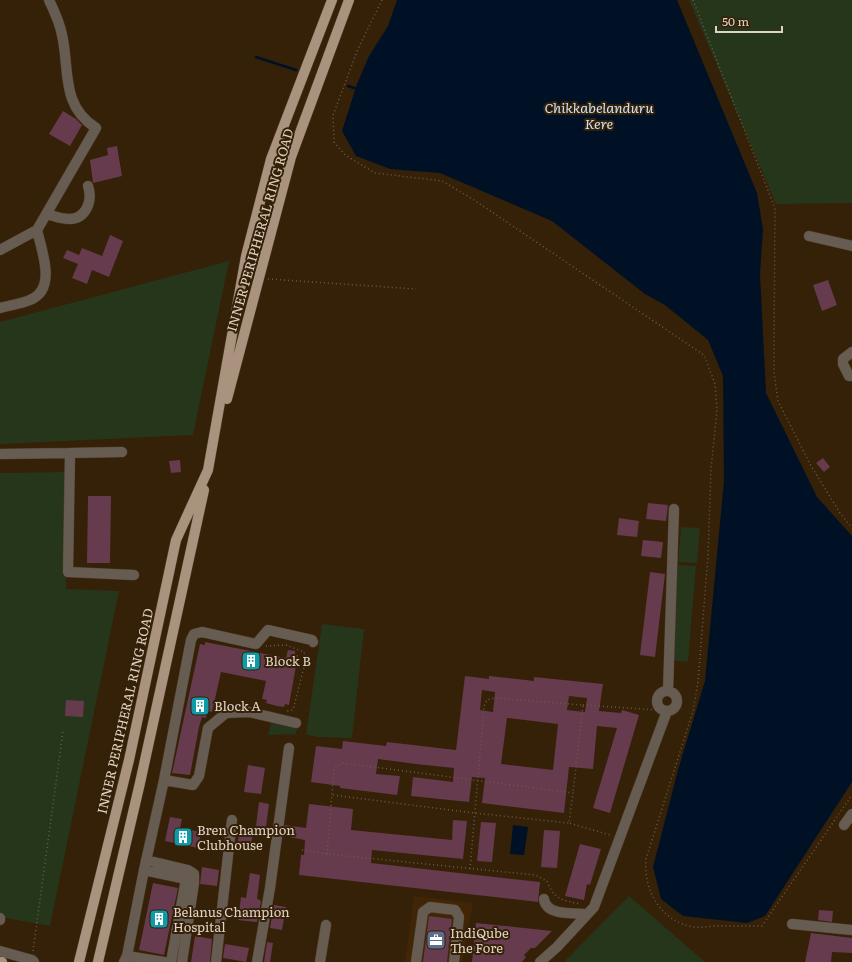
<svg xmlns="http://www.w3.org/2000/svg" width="852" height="962" viewBox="0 0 852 962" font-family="Literata,serif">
  <rect width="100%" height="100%" fill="#352008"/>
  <!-- built -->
  <path fill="#402607" d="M 414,896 L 473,903 L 462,962 L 405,962 Z"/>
  <!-- green -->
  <path fill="#26361b" d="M 689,0 L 852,0 L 852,203 L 776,204 Z
    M 229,261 L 193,435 L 0,444 L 0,322 Z
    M 68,472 L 66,589 L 119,591 L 50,926 L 0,917 L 0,473 Z
    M 681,527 L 700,528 L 697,563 L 678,562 Z
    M 677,565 L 696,566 L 688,662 L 669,660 Z
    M 322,624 L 364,629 L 352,738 L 316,737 L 306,734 Z
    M 271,723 L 297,728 L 296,734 L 268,735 Z
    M 629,896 L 705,962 L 564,962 Z"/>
  <!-- water -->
  <path fill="#001125" d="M 397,0 L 677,0 L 757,193 L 763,229 L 760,274 L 766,393 L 817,497 L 852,536 L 852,782 L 765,916 L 747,923 L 683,916 L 661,899 L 653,867 L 678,770 L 705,681 L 724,481 L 723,376 L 708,340 L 665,305 L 645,294 L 552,221 L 440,173 L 390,169 L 356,156 L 342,131 L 357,84 L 369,56 L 388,26 Z
    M 513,825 L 528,827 L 524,855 L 510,854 Z"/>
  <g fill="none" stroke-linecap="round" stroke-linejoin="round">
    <!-- stream -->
    <path stroke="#001125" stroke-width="2.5" d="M 256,57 L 296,70
      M 348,86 L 357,89"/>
  </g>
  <!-- building -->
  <path fill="#653b4d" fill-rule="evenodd" d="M 63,111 L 76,119 L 82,125 L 70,146 L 49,134 Z
    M 117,146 L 122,176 L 93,183 L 90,160 L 108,155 L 107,148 Z
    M 110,235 L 123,241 L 109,277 L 92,270 L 87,284 L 72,278 L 78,264 L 63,258 L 67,250 L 79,255 L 82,248 L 102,256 Z
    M 828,280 L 837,305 L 822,311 L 813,285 Z
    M 823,458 L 830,467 L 824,472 L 816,463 Z
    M 180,460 L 181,472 L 171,473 L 169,461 Z
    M 88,496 L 111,496 L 110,563 L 87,563 Z
    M 648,503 L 668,505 L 666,521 L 646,519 Z
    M 619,518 L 639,521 L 637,537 L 617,535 Z
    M 643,540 L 663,542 L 661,558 L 641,556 Z
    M 650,572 L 665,574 L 655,657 L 640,655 Z
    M 205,642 L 286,658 L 288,650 L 295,651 L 295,655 L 298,655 L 289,705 L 285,704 L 284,707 L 277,706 L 266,703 L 267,700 L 262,699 L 266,681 L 221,672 L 212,712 L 207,711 L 206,718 L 202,717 L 199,727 L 190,775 L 172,773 L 200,644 L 205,645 Z
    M 465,676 L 489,679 L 489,676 L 534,681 L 534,677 L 603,684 L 599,711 L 621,713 L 622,710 L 639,715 L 610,813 L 593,808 L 617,728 L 597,726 L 593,769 L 569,767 L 564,813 L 482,803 L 485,778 L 472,777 L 469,802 L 411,796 L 413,777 L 453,782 L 454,768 L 416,764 L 378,759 L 376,774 L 400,776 L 397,795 L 340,788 L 340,786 L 311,782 L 316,746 L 342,749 L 343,741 L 386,746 L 387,742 L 456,750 ZM 482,690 L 495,692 L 493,712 L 480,710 ZM 569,696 L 587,698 L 585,712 L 567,710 ZM 507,718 L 558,724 L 553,770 L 501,764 Z
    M 66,700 L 84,701 L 83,717 L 65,716 Z
    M 248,765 L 265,768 L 261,794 L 244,792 Z
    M 259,802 L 269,804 L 266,827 L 256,826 Z
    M 309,804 L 353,809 L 351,830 L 452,840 L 453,820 L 467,821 L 463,859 L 372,850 L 371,863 L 540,882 L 538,902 L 299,875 L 301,855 L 304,855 L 305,840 L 284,836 L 285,825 L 306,828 Z
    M 170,817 L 182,819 L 180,828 L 201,832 L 198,848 L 165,841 Z
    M 481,822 L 496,823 L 492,862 L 477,861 Z
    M 240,829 L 253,831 L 251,847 L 237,845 Z
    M 544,830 L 560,831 L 557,868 L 541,867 Z
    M 580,844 L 601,849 L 590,885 L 587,884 L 584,900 L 565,896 Z
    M 202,867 L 219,870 L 217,886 L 200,884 Z
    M 250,873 L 260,875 L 257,899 L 260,900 L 261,902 L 257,922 L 238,920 L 241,897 L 246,898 Z
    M 153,883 L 178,888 L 164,955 L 139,950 Z
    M 274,905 L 286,907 L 282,930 L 270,928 Z
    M 819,910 L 833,911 L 832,922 L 818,920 Z
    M 429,916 L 452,919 L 447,962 L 423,962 Z
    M 476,923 L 552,931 L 535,948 L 531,948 L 524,955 L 526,957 L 522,962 L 472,962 Z
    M 811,933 L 852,938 L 852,953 L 832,952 L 831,962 L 805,962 Z
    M 195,936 L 212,939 L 210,962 L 191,962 Z
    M 267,942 L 273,943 L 270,962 L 264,962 Z
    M 225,944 L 249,948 L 246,962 L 223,958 Z"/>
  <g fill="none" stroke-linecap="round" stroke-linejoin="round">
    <defs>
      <path id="minor" d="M 47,214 C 54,216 61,219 69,219 C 86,219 93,201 88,186
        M 809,236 L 852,246
        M 0,250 L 37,230 L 96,128 C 60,105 70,69 62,35 C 60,23 54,11 49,0
        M 0,308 C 10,305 21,304 30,300 C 57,289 42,252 37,230
        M 852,352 L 843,359 L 843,364 L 849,376 L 852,376
        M 70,453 L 122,452
        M 0,454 L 70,453 L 68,572 L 134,575
        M657 701a10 10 0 1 1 20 0a10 10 0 1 1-20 0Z
        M 668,691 L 674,509
        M 296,723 L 249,712 L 226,713 L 208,728 L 199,776 L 193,785 L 164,780 L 191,640 L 194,634 L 202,632 L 256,644 L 268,630 L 312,640 L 313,642
        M 164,780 L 144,870 L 186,879 L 171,962
        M 844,825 L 852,814
        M 146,860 L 188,870 L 194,874 L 194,883 L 182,962
        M 544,899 C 546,916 574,913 587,914
        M 0,920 L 0,918
        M 792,924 L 852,930
        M 0,951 L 32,960 L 34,962
        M 127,956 L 144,870
        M 124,962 L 127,956 L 164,962
        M 216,962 L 232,820
        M 257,962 L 270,888 L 289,748
        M 320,962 L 326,925
        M 416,962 L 423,912 L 430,907 L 455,910 L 459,917 L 454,962
        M 540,962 L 557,947 L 594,907 L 667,711"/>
      <path id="major" d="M 227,399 L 291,157 L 349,0
        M 0,962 L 2,962
        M 79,962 L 129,760 L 176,540 L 208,470 L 246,256 L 271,159 L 332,0
        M 98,962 L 140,783 L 204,490"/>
    </defs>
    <!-- minor casing -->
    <use href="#minor" stroke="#503c26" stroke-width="11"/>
    <!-- major casing -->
    <use href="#major" stroke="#503c26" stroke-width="11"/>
    <!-- path -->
    <path stroke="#6e5c47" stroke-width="1.5" stroke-dasharray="1 3" stroke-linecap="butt" d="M 382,0 L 358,49 L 333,115 L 334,142 L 345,155 L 375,173 L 442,181 L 471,198 L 704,355 L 715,384 L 717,410 L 711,469 L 708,556 L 698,682 L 693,711 L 646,859 C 643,890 661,922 694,927 C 701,928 708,926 716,926 C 731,926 746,926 762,926 L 852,795
      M 693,0 L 775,208 L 774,346 L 774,373 L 778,401 L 811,466 L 840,513 L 852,528
      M 268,279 L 416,289
      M 266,646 L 286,645 L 304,652 L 306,659 L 293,710 L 287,711
      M 583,705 L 657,710
      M 333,795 L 474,813 L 569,823
      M 302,850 L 327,854 L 535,875 L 547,881 C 554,900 563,900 580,904
      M 327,854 L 334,768 L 343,763 L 573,793 L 569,823 L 610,835
      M 470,869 L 484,706 L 487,700 L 494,698 L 583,705 L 573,793
      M 33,951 L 63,731"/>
    <!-- minor -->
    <use href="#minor" stroke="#675c52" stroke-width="10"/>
    <!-- major -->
    <use href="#major" stroke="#a9937e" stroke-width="10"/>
  </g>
  <!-- icons -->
  <defs>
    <symbol id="building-square" viewBox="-11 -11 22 22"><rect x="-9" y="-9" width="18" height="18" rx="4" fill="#0f9aa8" stroke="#352008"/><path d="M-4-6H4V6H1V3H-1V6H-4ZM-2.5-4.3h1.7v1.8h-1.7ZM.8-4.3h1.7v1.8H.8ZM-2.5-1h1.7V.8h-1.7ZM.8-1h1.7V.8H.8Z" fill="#fff"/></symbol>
    <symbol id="office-square" viewBox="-11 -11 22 22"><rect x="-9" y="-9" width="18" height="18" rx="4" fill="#5c6f8a" stroke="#352008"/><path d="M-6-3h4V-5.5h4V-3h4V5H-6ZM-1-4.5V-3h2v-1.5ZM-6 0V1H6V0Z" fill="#fff"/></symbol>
  </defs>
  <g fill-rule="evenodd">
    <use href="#building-square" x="240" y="650" width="22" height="22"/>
    <use href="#building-square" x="189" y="695" width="22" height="22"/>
    <use href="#building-square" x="172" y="826" width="22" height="22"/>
    <use href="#building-square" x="148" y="908" width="22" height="22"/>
    <use href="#office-square" x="425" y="929" width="22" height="22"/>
  </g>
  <g text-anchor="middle" stroke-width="4" stroke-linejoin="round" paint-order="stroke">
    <!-- street labels -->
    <g font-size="13" fill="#e0d2c4" stroke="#352008">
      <text transform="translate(260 230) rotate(-74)" y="5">INNER PERIPHERAL RING ROAD</text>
      <text transform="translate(125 711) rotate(-77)" y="5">INNER PERIPHERAL RING ROAD</text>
    </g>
    <!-- poi labels -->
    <g font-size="13" fill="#e0d2c4" stroke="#352008" text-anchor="start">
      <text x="265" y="666">Block B</text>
      <text x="214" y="711">Block A</text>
      <text x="197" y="835">Bren Champion<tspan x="197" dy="15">Clubhouse</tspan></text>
      <text x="173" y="917">Belanus Champion<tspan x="173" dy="15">Hospital</tspan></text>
      <text x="450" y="938">IndiQube<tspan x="450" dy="15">The Fore</tspan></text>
    </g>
    <!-- water labels -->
    <g font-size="14" font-style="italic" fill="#cce2f8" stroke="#352008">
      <text x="599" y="113">Chikkabelanduru<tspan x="599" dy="16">Kere</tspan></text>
    </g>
  </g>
  <!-- scale -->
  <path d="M716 26v6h66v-6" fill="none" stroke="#e0d2c4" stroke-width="2"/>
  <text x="722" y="26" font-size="12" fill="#e0d2c4" stroke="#352008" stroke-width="3" paint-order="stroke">50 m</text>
</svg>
